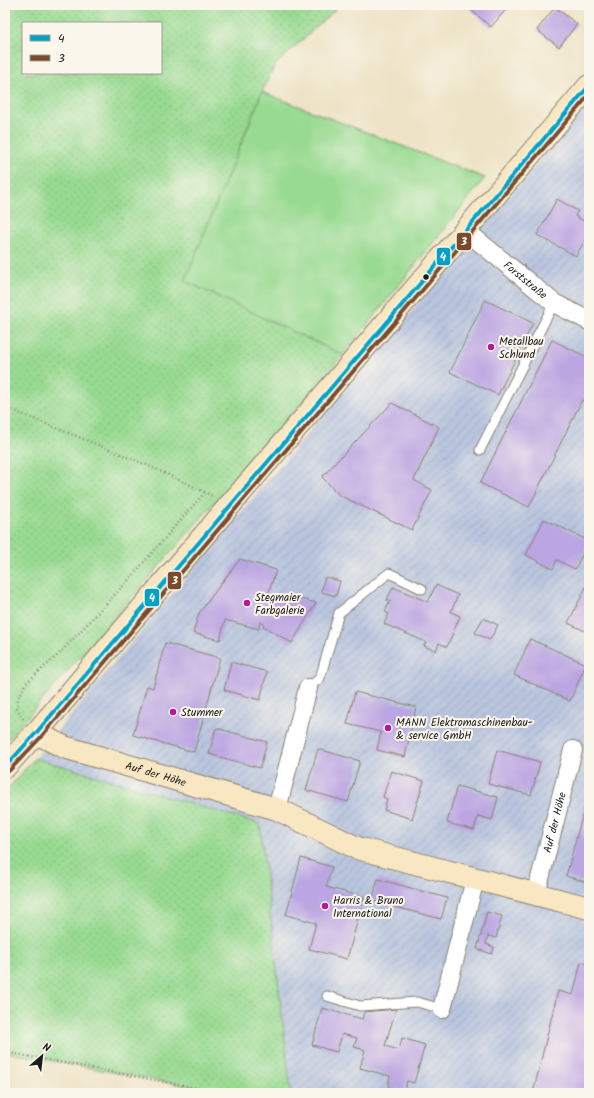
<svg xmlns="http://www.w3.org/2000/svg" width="594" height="1098" viewBox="0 0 594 1098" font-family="Kalam,sans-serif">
  <defs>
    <pattern id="industrial-furrows" width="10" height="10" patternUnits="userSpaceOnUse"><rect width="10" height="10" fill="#b9c5de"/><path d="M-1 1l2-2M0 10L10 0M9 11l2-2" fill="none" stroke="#9ea9be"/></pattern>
    <pattern id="grass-dots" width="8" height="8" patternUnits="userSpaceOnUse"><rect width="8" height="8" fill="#98da91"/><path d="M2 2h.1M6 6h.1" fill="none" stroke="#82ba7c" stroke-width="1.8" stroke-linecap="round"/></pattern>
  </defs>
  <rect width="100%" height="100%" fill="#fbf7ec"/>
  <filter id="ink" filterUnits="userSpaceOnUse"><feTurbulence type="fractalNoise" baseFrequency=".025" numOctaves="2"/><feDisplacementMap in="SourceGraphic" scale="8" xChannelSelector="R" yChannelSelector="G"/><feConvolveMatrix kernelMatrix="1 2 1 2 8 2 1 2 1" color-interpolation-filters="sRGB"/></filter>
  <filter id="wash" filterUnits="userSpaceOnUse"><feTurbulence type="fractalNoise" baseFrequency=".012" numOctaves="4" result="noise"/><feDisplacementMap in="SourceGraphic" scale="16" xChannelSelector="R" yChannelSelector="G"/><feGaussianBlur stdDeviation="0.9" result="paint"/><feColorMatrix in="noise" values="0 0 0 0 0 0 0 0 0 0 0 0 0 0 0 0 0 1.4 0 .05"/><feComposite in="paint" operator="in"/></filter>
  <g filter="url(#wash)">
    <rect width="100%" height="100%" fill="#eee3c6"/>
    <!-- industrial -->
    <path fill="url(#industrial-furrows)" d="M 589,102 L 589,1093 L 291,1093 L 260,824 L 35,758 L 214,544 Z"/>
    <!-- grass -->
    <path fill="url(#grass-dots)" stroke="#5a7b56" fill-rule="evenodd" d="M 5,5 L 340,5 L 275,65 L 262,92 L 185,281 L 343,355 L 5,743 ZM 23,23 L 161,23 L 161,73 L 23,73 Z
      M 35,758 L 260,824 L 291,1093 L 224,1093 L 5,1052 L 5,792 Z"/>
    <!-- garden -->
    <path fill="#98da91" stroke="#5a7b56" d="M 262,92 L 485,178 L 343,355 L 185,281 Z"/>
    <g id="blocks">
      <!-- building -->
      <path fill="#bba5e2" d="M 474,5 L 510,5 L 491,27 L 470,9 Z
        M 555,7 L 577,24 L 559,47 L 537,30 Z
        M 557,199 L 578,211 L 575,216 L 589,224 L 589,233 L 576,256 L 537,235 Z
        M 485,300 L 533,323 L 498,395 L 450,372 Z
        M 552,340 L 589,358 L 589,404 L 582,400 L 529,507 L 480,483 Z
        M 392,403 L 439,427 L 414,480 L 432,490 L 412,530 L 339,495 L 322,477 Z
        M 544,519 L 589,541 L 575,569 L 557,560 L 553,569 L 526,555 Z
        M 240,559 L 276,570 L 267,598 L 278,601 L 279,598 L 289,604 L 293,597 L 316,603 L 292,643 L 263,626 L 264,624 L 260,622 L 259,629 L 225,620 L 220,640 L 193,633 L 199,613 Z
        M 325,577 L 340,581 L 336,596 L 321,592 Z
        M 589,581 L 589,633 L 568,623 Z
        M 436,585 L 458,595 L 451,612 L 460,616 L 447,647 L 439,643 L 436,651 L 424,646 L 426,642 L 384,624 L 389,614 L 385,612 L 390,601 L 387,600 L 393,587 L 428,602 Z
        M 483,618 L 498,625 L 490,640 L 475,633 Z
        M 530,639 L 586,664 L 570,701 L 514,675 Z
        M 165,643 L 220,658 L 194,752 L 133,735 L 147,686 L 153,688 Z
        M 231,662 L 267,672 L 260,700 L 224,690 Z
        M 355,692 L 416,707 L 405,757 L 377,750 L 381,732 L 347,724 Z
        M 216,728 L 267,742 L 260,768 L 209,754 Z
        M 318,749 L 360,761 L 348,802 L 306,790 Z
        M 497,750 L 540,762 L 531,795 L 488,784 Z
        M 391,771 L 424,781 L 412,819 L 384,810 L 387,799 L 383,797 Z
        M 457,786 L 498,797 L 492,820 L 478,816 L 474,830 L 447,823 Z
        M 589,791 L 589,883 L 566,876 Z
        M 301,858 L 332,867 L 326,887 L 364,897 L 347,959 L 309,949 L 316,923 L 286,915 Z
        M 378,879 L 447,898 L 441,919 L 372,901 Z
        M 487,912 L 502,916 L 496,938 L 488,936 L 486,944 L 494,947 L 492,954 L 477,949 Z
        M 581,962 L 589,964 L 589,1093 L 533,1093 L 558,991 L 573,995 Z
        M 322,1008 L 362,1019 L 364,1012 L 396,1009 L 385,1046 L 399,1050 L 402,1038 L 425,1045 L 414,1083 L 407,1081 L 404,1091 L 388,1087 L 390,1076 L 360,1068 L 365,1050 L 354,1047 L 357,1038 L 342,1034 L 337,1052 L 312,1045 Z"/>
    </g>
  </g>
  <g filter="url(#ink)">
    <use href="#blocks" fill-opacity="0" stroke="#858071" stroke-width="1"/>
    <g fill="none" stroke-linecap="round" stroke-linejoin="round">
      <defs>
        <path id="lane" d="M 480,450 L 554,303
          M 308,688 L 320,678 L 339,613 L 389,573 L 422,589
          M 327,996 L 360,1006 L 417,1002 L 442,1009"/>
        <g id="street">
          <path id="s1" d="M 466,231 L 554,303 L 589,321"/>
          <path d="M 277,809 L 308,688"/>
          <path id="s2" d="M 536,894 L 573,750"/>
          <path d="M 442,1009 L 475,879"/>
        </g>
        <g id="secondary">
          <path id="s3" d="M 36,733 L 64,747 L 277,809 L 357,848 L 589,908"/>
          <path d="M 5,767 L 36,733 L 200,540 L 589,86"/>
        </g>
      </defs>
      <!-- lane casing -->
      <use href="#lane" stroke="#858071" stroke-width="11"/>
      <!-- street casing -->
      <use href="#street" stroke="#858071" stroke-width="20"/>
      <!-- secondary casing -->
      <use href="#secondary" stroke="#858071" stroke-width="24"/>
      <!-- path -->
      <path stroke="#858071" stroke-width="2.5" stroke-dasharray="1 3" stroke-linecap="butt" d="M 5,407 L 147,465 L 205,492 L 212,496
        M 23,719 L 17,708 L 18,699 L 25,684 L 59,654 L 124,585 L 205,492
        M 5,1052 L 224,1093"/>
      <!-- lane -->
      <use href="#lane" stroke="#fff" stroke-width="9"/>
      <!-- street -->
      <use href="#street" stroke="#fff" stroke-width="18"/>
      <!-- secondary -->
      <use href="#secondary" stroke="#f9e7c3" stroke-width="22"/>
      <defs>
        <path id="bus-1" d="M 5,767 L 36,733 L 589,86"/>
        <path id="bus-2" d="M 9,771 L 41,737 L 589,95"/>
      </defs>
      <!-- bus-1 casing -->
      <use href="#bus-1" stroke="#fbf7ec" stroke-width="7"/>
      <!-- bus-2 casing -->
      <use href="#bus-2" stroke="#fbf7ec" stroke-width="7"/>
      <!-- bus-1 -->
      <use href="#bus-1" stroke="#01a2c5" stroke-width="4"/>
      <!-- bus-2 -->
      <use href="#bus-2" stroke="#7a4b2a" stroke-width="4"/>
    </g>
  </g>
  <!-- markers -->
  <circle fill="#1c1c1c" stroke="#fbf7ec" stroke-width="1.5" cx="426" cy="277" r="3.5"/>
  <g fill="#b5179e" stroke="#fbf7ec" stroke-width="1.5">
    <circle cx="491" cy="347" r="4"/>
    <circle cx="247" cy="603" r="4"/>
    <circle cx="173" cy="712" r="4"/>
    <circle cx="388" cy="728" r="4"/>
    <circle cx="325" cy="906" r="4"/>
  </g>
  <g text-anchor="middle" stroke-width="4" stroke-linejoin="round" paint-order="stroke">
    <!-- street labels -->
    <g font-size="11" fill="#1c1c1c" stroke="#fbf7ec">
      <text dy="4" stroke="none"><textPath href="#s1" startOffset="77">Forststraße</textPath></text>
      <text dy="4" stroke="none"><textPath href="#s3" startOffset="127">Auf der Höhe</textPath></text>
      <text dy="4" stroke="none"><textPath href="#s2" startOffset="74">Auf der Höhe</textPath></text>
    </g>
    <!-- poi labels -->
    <g font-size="11" fill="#1c1c1c" stroke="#fbf7ec" text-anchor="start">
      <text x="499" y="345">Metallbau<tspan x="499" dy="13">Schlund</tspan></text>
      <text x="255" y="601">Stegmaier<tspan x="255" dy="13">Farbgalerie</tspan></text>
      <text x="181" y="716">Stummer</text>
      <text x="396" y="726">MANN Elektromaschinenbau-<tspan x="396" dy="13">&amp; service GmbH</tspan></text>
      <text x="333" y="904">Harris &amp; Bruno<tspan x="333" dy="13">International</tspan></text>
    </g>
  </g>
  <g stroke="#fbf7ec" stroke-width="1.5">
    <rect x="456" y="232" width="16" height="19" rx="4" fill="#7a4b2a"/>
    <rect x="436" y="247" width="15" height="19" rx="4" fill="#01a2c5"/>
    <rect x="167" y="571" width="15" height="19" rx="4" fill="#7a4b2a"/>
    <rect x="144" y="588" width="16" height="19" rx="4" fill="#01a2c5"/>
  </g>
  <g font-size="11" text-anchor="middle" font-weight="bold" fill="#fff">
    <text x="464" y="245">3</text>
    <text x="443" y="260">4</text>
    <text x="175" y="584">3</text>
    <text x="152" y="601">4</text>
  </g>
  <!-- margin -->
  <rect width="594" height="1098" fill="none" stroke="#fbf7ec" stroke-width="20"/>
  <!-- legend -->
  <rect x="22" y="22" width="140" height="52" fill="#fbf7ec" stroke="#a29f99"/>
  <rect x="30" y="35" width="20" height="6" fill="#01a2c5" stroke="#a29f99"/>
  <text x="58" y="42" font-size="12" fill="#1c1c1c">4</text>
  <rect x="30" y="55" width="20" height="6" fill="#7a4b2a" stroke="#a29f99"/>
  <text x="58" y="62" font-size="12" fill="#1c1c1c">3</text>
  <!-- north arrow -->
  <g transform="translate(42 1056) rotate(28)" stroke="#fbf7ec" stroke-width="3" paint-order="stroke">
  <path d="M0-3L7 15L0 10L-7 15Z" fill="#1c1c1c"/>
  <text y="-6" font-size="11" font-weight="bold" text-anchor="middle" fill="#1c1c1c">N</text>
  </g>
</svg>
